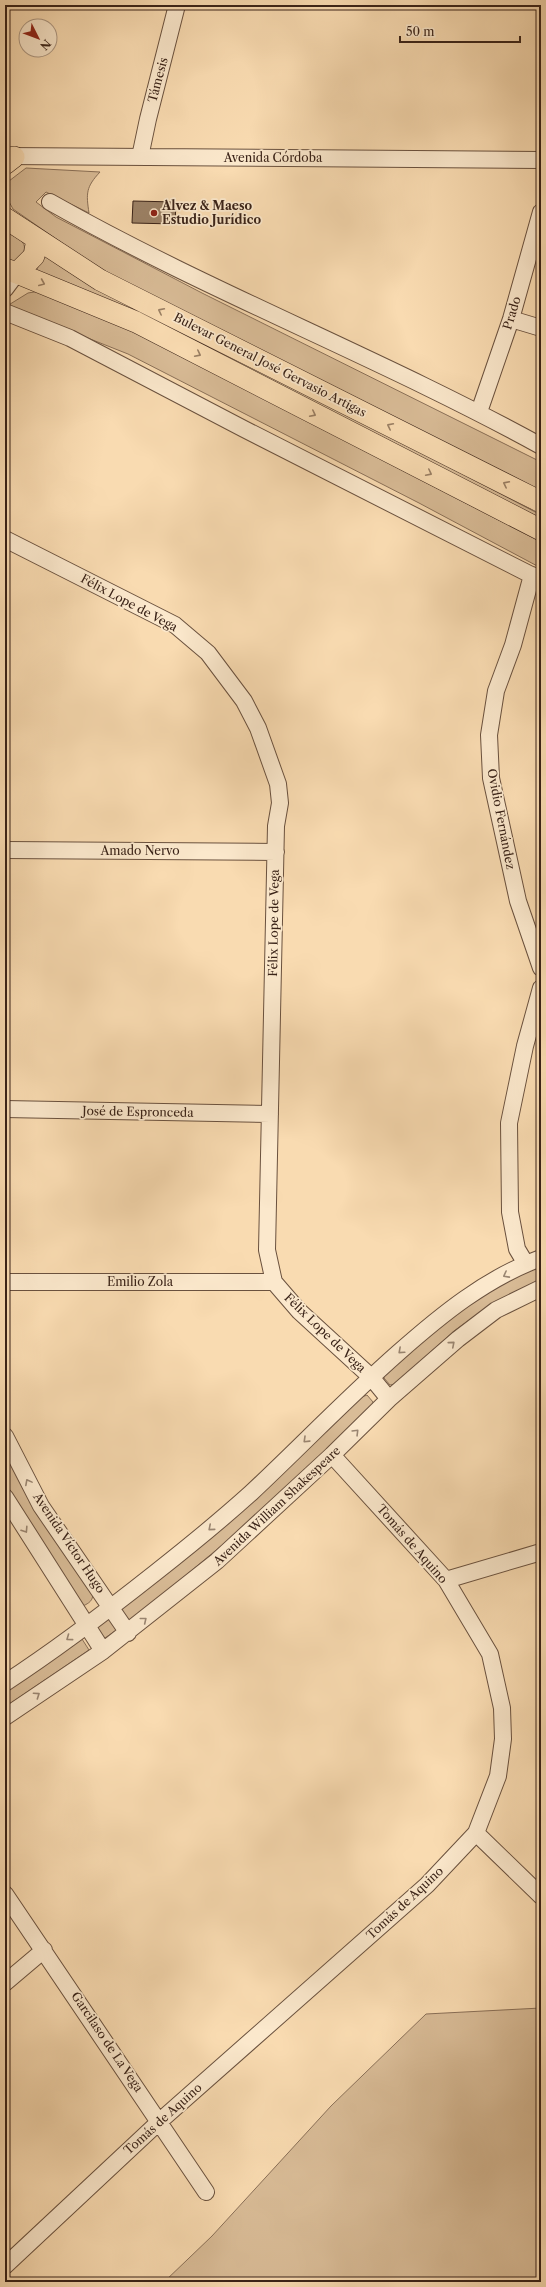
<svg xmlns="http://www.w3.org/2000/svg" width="546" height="2287" viewBox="0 0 546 2287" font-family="'Libre Caslon Text',serif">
  <rect width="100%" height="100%" fill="#f9dbb1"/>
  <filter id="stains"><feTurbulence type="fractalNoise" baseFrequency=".005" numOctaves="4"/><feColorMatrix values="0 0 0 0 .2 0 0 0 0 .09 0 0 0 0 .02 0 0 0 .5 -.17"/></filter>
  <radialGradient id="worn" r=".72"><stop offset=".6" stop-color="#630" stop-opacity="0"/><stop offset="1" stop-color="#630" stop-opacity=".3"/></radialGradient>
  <!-- green -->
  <path fill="#d9bc97" stroke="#8a7058" d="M 26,168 L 100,172 C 86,187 86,193 89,213 L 46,192 L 36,202 L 56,217 L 202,293 L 541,462 L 541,495 L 124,282 L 88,261 L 13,209 L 8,200 L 9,181 Z
    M 5,231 C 23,242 31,242 18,262 L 5,262 Z
    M 45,256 L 541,515 L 541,520 L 35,272 Z
    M 40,291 L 145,337 L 541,542 L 541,568 L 419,503 L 128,354 L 7,306 L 28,293 Z
    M 541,1265 L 541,1280 L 493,1303 L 454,1331 L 395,1384 L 390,1385 L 384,1378 L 384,1373 L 446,1320 L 485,1292 Z
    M 367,1395 L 373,1402 L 372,1407 L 264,1510 L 130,1622 L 120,1610 L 362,1397 Z
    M 5,1452 L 93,1593 C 93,1601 89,1603 83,1606 L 13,1496 L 5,1481 Z
    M 110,1618 L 118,1629 L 102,1640 L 94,1630 Z
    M 82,1639 L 89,1650 L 5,1707 L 5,1690 Z
    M 541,2008 L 541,2282 L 164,2282 L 212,2236 L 331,2106 L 426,2014 Z"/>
  <!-- building -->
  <path fill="#9d8368" stroke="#3a2318" d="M 133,201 L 176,202 L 175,224 L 132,223 Z"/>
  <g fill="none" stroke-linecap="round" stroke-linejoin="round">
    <defs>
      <path id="minor" d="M 5,156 L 541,160
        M 140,157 L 148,119 L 177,5
        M 50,202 C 209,292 381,358 541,446
        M 5,289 L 17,273
        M 5,312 L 70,338 L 244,429 L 541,580
        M 511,319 L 541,328
        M 479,412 L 511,319 L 541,212
        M 5,539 L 175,625 L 208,653 L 244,701 L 258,728 L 278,784 L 280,803 L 276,826 L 267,1250 L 274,1282 L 299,1311 L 371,1377 L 389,1399
        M 532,575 L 513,645 L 496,691 L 489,735 L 491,778 L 518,901 L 541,968
        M 5,850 L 276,852
        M 5,1109 L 270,1114
        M 526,1264 L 517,1249 L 510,1212 L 509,1123 L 525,1046 L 541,988
        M 5,1282 L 274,1282
        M 5,1436 L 41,1506 L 128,1633
        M 5,1497 L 103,1651
        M 446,1580 L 541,1552
        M 5,1683 C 57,1649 107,1611 155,1573 C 188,1547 220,1521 251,1493 C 300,1447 347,1398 398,1353 C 441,1315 486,1278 541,1258
        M 5,1717 L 103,1651 L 217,1561 L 332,1455 L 389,1399 L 458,1339 L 496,1310 L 541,1288
        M 476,1833 L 541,1896
        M 5,1894 L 206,2192
        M 5,1983 L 44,1950
        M 5,2266 L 160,2121 L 427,1885 L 476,1833 L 498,1776 L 503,1739 L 502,1708 L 490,1654 L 446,1580 L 332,1455"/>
      <path id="major" d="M 5,164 L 14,157
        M 5,218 L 100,280 L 541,502
        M 5,269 L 17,273 L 136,322 L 541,530
        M 17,273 L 34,256 L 37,239"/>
    </defs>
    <!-- minor casing -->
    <use href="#minor" stroke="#6a513e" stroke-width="18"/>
    <!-- major casing -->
    <use href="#major" stroke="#3a2318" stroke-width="22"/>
    <!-- minor -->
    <use href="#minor" stroke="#fbe8cc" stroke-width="16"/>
    <!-- major -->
    <use href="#major" stroke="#f9dbb1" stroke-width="21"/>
  </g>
  <!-- one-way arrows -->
  <defs><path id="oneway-chevron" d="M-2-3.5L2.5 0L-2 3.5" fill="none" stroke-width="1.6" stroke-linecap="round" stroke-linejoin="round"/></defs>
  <g stroke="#9a7f64">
    <use href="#oneway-chevron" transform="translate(42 283) rotate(23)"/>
    <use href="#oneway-chevron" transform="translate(161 311) rotate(-153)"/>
    <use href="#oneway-chevron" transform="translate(198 354) rotate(27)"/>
    <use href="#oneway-chevron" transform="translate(313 414) rotate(27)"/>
    <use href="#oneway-chevron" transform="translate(390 426) rotate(-153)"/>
    <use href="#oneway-chevron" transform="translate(429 473) rotate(27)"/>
    <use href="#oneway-chevron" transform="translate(506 484) rotate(-153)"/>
  </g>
  <g stroke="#9a8672">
    <use href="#oneway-chevron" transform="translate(506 1275) rotate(152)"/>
    <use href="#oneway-chevron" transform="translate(452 1344) rotate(-41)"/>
    <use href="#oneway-chevron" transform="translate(401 1351) rotate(138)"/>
    <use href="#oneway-chevron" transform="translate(356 1432) rotate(-45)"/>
    <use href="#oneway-chevron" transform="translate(306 1440) rotate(136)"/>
    <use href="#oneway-chevron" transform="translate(28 1482) rotate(-118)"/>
    <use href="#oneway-chevron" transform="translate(211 1528) rotate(139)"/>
    <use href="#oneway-chevron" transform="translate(25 1530) rotate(57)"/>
    <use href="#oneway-chevron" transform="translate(144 1620) rotate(-39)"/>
    <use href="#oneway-chevron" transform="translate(69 1638) rotate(144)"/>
    <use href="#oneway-chevron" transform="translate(37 1695) rotate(-34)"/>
  </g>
  <!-- markers -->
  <circle fill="#8f2418" stroke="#fbe8cc" stroke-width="1.5" cx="154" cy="213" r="4"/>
  <g text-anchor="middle" stroke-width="3.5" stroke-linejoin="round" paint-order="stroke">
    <!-- street labels -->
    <g font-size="12" fill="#3a2318" stroke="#fbe8cc">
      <text transform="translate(158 80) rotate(-75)" y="4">Támesis</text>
      <text x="273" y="162">Avenida Córdoba</text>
      <text transform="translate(512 313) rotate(-73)" y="4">Prado</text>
      <text transform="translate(270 365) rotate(27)" y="4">Bulevar General José Gervasio Artigas</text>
      <text transform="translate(129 603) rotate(28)" y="4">Félix Lope de Vega</text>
      <text transform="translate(501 819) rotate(79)" y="4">Ovidio Fernández</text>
      <text x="140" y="855">Amado Nervo</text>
      <text transform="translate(274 923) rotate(-89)" y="4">Félix Lope de Vega</text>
      <text transform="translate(138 1112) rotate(1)" y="4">José de Espronceda</text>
      <text x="140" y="1286">Emilio Zola</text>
      <text transform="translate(325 1333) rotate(44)" y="4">Félix Lope de Vega</text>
      <text transform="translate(277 1506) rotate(-43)" y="4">Avenida William Shakespeare</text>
      <text transform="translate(69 1543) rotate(56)" y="4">Avenida Víctor Hugo</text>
      <text transform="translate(412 1544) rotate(49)" y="4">Tomás de Aquino</text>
      <text transform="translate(405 1903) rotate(-43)" y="4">Tomás de Aquino</text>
      <text transform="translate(107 2042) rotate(56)" y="4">Garcilaso de La Vega</text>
      <text transform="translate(163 2119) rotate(-42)" y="4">Tomás de Aquino</text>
    </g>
    <!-- poi labels -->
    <g font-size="12" font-weight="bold" fill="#3a2318" stroke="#fbe8cc" text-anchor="start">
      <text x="162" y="210">Alvez &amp; Maeso<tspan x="162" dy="14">Estudio Jurídico</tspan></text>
    </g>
  </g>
  <!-- margin -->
  <rect width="546" height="2287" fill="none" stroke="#f9dbb1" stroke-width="20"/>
  <rect x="6" y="6" width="534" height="2275" fill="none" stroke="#3a2318" stroke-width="2"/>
  <rect x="10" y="10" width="526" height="2267" fill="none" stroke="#3a2318"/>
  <!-- north arrow -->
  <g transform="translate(38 38) rotate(132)"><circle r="19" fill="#fbe8cc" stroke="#ae9984"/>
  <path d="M0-3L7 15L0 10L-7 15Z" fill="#8f2418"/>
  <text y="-6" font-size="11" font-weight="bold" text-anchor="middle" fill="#3a2318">N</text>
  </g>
  <!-- scale -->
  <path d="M400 36v6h120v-6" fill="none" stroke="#3a2318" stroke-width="2"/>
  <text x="406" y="36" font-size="12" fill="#3a2318" stroke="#fbe8cc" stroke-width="3" paint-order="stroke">50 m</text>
  <rect width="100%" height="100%" filter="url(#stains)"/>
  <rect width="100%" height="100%" fill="url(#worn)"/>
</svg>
